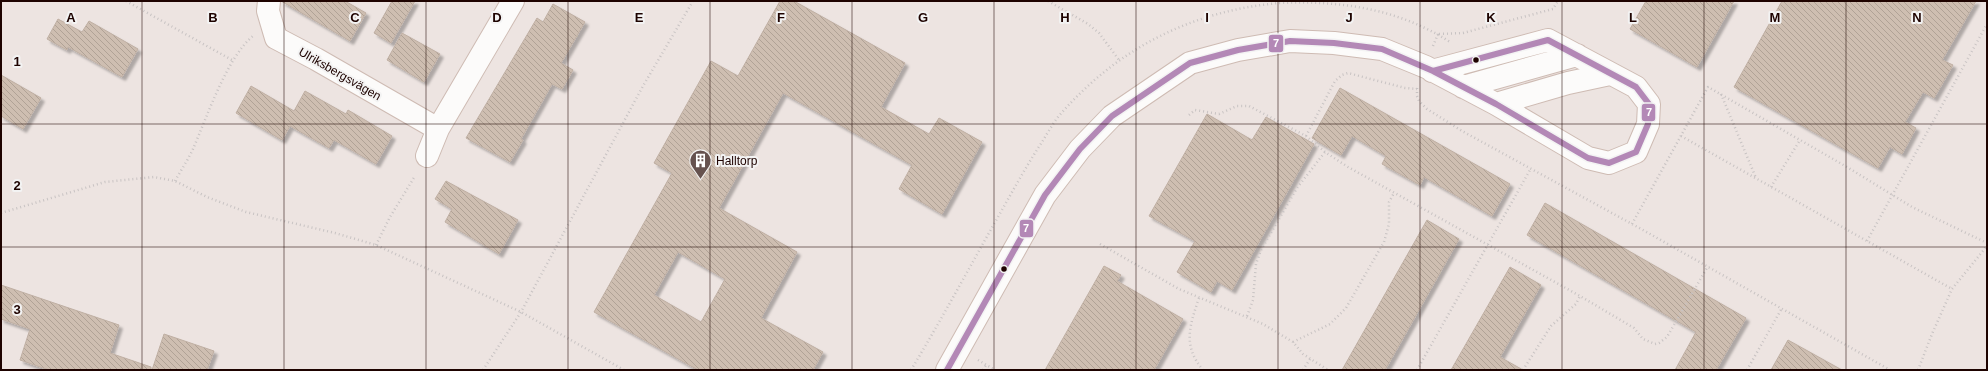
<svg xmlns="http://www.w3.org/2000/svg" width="1988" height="371" viewBox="0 0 1988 371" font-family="Arial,sans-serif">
  <defs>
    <pattern id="building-back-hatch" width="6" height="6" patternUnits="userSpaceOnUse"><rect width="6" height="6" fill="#cebeb1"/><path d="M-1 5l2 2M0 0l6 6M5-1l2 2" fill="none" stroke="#b0a296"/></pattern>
    <filter id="shadow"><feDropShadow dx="3.5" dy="3.5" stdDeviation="1" flood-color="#0004"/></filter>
  </defs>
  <rect width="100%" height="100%" fill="#ede4e1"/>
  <!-- building -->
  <path fill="url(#building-back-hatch)" stroke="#bfafa3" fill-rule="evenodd" filter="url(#shadow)" d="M 281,1 L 345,1 L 366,13 L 350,41 Z
    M 392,1 L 415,1 L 391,43 L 374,33 Z
    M 780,1 L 794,1 L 905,63 L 881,107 L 929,134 L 939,118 L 982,142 L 942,214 L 899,189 L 912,165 L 783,93 L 719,208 L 797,252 L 761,318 L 823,352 L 813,370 L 698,370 L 594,312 L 672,173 L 654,163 L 711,61 L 738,76 ZM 678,252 L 725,279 L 701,322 L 654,295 Z
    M 1646,1 L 1734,1 L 1697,67 L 1630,29 Z
    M 1782,1 L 1976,1 L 1942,60 L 1953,65 L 1934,98 L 1923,92 L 1905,122 L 1916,128 L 1902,154 L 1890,147 L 1878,168 L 1734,87 Z
    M 553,4 L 585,22 L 561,63 L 573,70 L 562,89 L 552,84 L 521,139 L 523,140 L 510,162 L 466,138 L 537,18 L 543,22 Z
    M 58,19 L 82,32 L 89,21 L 138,49 L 122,77 L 68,47 L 67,50 L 47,39 Z
    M 402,33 L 440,54 L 424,82 L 387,60 Z
    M 1,75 L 41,98 L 23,129 L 1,116 Z
    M 251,86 L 294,111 L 305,91 L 346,114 L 348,110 L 392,136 L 376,164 L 334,140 L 329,148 L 290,126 L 282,140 L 236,113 Z
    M 1340,88 L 1510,184 L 1492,216 L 1424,177 L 1420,185 L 1382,164 L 1386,156 L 1352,136 L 1341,155 L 1312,138 Z
    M 1207,114 L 1252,140 L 1266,117 L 1314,144 L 1232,290 L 1217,281 L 1211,292 L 1177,272 L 1195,241 L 1149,216 Z
    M 446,181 L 518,220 L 499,254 L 445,222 L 452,209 L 435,199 Z
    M 1545,203 L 1746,318 L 1716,370 L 1675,370 L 1696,332 L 1527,235 Z
    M 1427,220 L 1459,239 L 1385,370 L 1342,370 Z
    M 1104,266 L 1121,275 L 1117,281 L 1183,319 L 1154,370 L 1045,370 Z
    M 1510,267 L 1541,285 L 1500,357 L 1523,370 L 1451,370 Z
    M 1,285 L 119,325 L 110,353 L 151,367 L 151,370 L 49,370 L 20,360 L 30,329 L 1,319 Z
    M 164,334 L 214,351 L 207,370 L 152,370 Z
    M 1788,340 L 1842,370 L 1771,370 Z"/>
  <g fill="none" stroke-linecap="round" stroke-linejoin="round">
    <defs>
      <path id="minor" d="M 269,1 L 268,11 L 276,38 L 316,59 L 438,129 L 513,1
        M 1463,87 L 1577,55
        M 1496,104 L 1568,83 L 1610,74
        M 427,156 L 438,129
        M 947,370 L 1045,195 L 1080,149 L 1112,116 L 1190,63 L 1238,50 L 1290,41 L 1334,43 L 1382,49 L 1426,67 L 1496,104 L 1588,158 L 1609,163 L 1636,152 L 1648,124 L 1649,104 L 1636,87 L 1548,40 L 1432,71"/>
    </defs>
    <!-- minor casing -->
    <use href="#minor" stroke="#cebbb3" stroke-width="24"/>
    <!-- path -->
    <path stroke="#c8c3c3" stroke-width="2.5" stroke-dasharray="1 3" stroke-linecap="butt" d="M 126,1 L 232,60
      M 1048,1 L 1088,24 L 1099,33 L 1119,60
      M 1439,34 L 1463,33 L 1553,9 L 1558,1
      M 1433,46 L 1438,34
      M 1417,88 L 1417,96 L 1419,101 L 1427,109 L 1462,131 L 1643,230 L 1890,370
      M 1721,94 L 1756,178
      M 1189,115 L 1195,110 L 1219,114 L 1237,106 L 1249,106 L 1306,136 L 1325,152 L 1348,167 L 1580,296 L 1634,328 L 1643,339 L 1655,344 L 1659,343 L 1667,337 L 1708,266
      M 1306,136 L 1335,81 L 1342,75 L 1348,73 L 1405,88 L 1417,89
      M 1681,136 L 1952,289
      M 175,181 C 181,170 188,160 193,149 C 207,117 227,57 253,36
      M 1771,187 L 1800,140
      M 1,213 L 105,182 L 154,177 L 175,181 L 207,197 L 246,212 L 335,233 L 376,245 L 521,312 L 624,370
      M 1632,224 L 1708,87 L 1847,167 L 1912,207 L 1987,243
      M 1867,241 L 1987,24
      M 1100,244 L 1179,289 L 1263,324 L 1293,342 L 1303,354 L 1328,370
      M 376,245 L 390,217 L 415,176
      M 1199,298 C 1190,325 1182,345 1203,370
      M 1247,316 L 1253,300 L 1256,264 L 1261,250 L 1297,188 L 1325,152
      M 1293,342 L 1330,324 L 1346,308 L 1384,242 L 1389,224 L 1389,202 L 1394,193
      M 978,360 L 995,370
      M 483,370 L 521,312 L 643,86 L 693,1
      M 911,370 C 940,322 967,272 994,224 C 1010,196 1025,168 1042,142 C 1047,134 1052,125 1058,117 C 1116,49 1191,11 1279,3 C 1340,0 1399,9 1450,42
      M 983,370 L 986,365
      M 1303,370 L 1310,359
      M 1417,370 L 1530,170
      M 1523,370 L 1551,326 L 1576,304 L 1580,296
      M 1747,370 L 1782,308
      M 1918,370 L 1932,334 L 1952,289 L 1987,246"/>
    <!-- minor -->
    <use href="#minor" stroke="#fcfbfa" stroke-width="22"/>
    <defs>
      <path id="bus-1" d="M 1548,40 L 1636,87 L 1649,104 L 1648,124 L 1636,152 L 1609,163 L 1588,158 L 1496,104 L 1433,71 Z
        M 947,370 L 1045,195 L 1080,149 L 1112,116 L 1190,63 L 1238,50 L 1290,41 L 1334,43 L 1382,49 L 1433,71"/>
    </defs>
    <!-- bus-1 casing -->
    <use href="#bus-1" stroke="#f3f3f3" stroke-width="9"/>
    <!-- bus-1 -->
    <use href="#bus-1" stroke="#b388b6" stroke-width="6"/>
  </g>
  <!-- grid -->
  <path fill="none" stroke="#1e0300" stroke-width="1" stroke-opacity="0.55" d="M 142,1 L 142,370M 284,1 L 284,370M 426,1 L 426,370M 568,1 L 568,370M 710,1 L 710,370M 852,1 L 852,370M 994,1 L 994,370M 1136,1 L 1136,370M 1278,1 L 1278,370M 1420,1 L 1420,370M 1562,1 L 1562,370M 1704,1 L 1704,370M 1846,1 L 1846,370M 1,124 L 1987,124M 1,247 L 1987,247"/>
  <!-- icons -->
  <defs>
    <symbol id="building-pin" viewBox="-11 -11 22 30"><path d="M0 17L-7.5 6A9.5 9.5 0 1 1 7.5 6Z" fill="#66524f" stroke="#f3f3f3"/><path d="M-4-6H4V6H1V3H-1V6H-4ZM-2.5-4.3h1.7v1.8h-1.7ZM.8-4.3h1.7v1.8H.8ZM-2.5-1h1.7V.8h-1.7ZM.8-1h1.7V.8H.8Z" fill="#fff"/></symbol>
  </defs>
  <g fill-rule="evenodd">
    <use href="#building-pin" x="688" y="148" width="25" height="34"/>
  </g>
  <!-- markers -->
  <g fill="#1e0300" stroke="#f3f3f3" stroke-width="1.5">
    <circle cx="1476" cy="60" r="3.5"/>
    <circle cx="1004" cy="269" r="3.5"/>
  </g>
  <g text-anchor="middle" stroke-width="4" stroke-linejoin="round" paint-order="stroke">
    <!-- street labels -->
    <g font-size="12" fill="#1e0300" stroke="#f3f3f3">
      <text transform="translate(340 74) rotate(30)" y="4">Ulriksbergsvägen</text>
    </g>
    <!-- poi labels -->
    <g font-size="12" fill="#1e0300" stroke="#f3f3f3" text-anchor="start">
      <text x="716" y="165">Halltorp</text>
    </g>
  </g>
  <g font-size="13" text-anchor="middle" font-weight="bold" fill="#1e0300" stroke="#f3f3f3" stroke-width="4" stroke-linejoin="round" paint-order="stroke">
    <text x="71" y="22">A</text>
    <text x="213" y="22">B</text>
    <text x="355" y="22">C</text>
    <text x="497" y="22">D</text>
    <text x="639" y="22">E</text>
    <text x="781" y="22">F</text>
    <text x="923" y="22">G</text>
    <text x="1065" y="22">H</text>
    <text x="1207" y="22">I</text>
    <text x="1349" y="22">J</text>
    <text x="1491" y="22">K</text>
    <text x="1633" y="22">L</text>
    <text x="1775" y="22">M</text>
    <text x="1917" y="22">N</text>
    <text x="17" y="66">1</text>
    <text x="17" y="190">2</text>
    <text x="17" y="314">3</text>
  </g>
  <g stroke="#f3f3f3" stroke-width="1.5">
    <rect x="1268" y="34" width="16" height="19" rx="4" fill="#b388b6"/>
    <rect x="1641" y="103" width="15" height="19" rx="4" fill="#b388b6"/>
    <rect x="1019" y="219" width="15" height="19" rx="4" fill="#b388b6"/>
  </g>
  <g font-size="11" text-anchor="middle" font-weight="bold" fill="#fff">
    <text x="1276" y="47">7</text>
    <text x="1649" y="116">7</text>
    <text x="1026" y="232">7</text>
  </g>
  <!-- border -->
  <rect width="1988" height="371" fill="none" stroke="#1e0300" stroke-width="4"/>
</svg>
